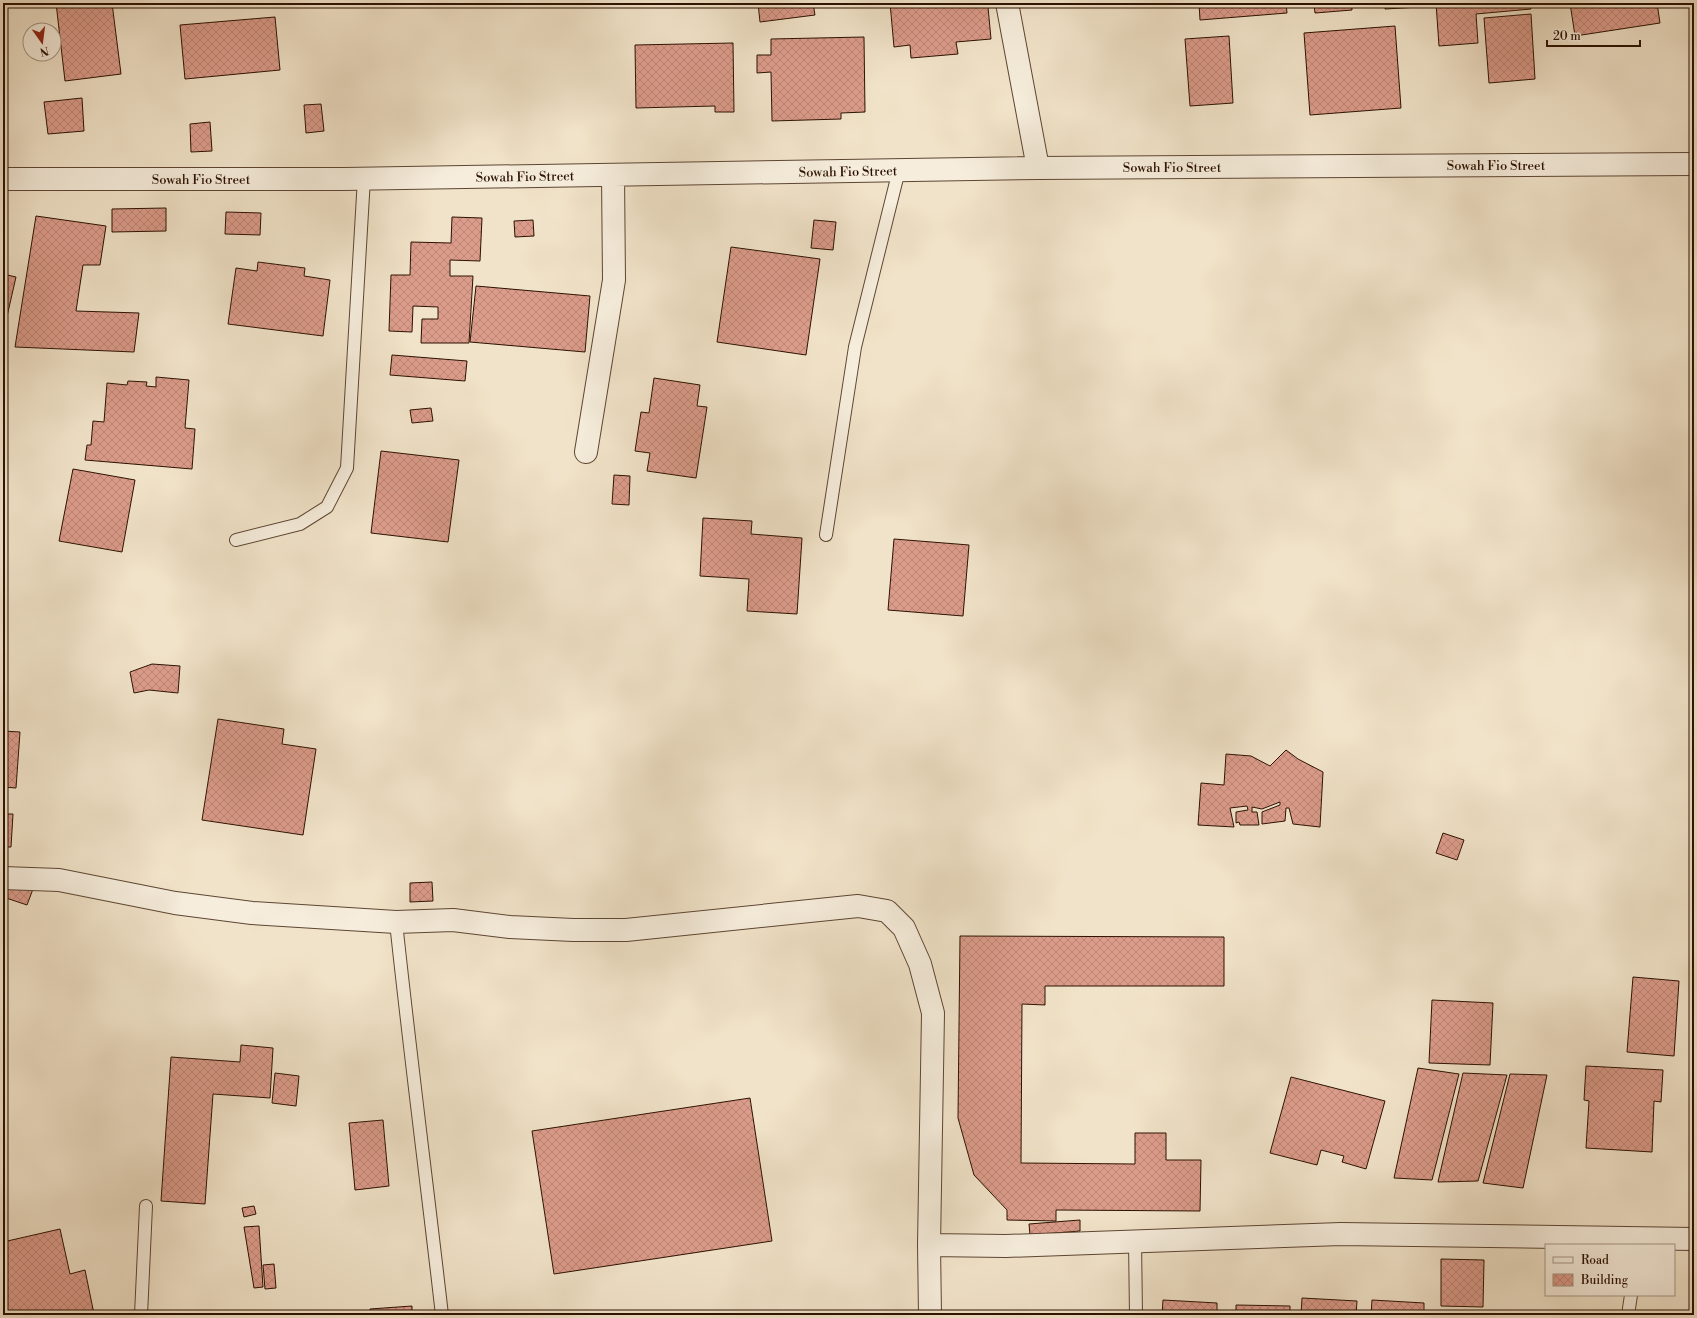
<svg xmlns="http://www.w3.org/2000/svg" width="1697" height="1318" viewBox="0 0 1697 1318" font-family="'Libre Bodoni',serif">
  <defs>
    <pattern id="building-cross-hatch" width="8" height="8" patternUnits="userSpaceOnUse"><rect width="8" height="8" fill="#dc9c8b"/><path d="M0 0l8 8M0 8l8-8" fill="none" stroke="#bd8576"/></pattern>
  </defs>
  <rect width="100%" height="100%" fill="#f1e3c9"/>
  <filter id="stains"><feTurbulence type="fractalNoise" baseFrequency=".005" numOctaves="4"/><feColorMatrix values="0 0 0 0 .2 0 0 0 0 .09 0 0 0 0 .02 0 0 0 .5 -.17"/></filter>
  <radialGradient id="worn" r=".72"><stop offset=".6" stop-color="#630" stop-opacity="0"/><stop offset="1" stop-color="#630" stop-opacity=".3"/></radialGradient>
  <!-- building -->
  <path fill="url(#building-cross-hatch)" stroke="#2c1101" d="M 56,3 L 112,3 L 121,74 L 65,81 Z
    M 758,3 L 813,3 L 815,15 L 760,22 Z
    M 890,3 L 979,3 L 979,7 L 988,7 L 991,39 L 956,42 L 958,54 L 911,58 L 910,45 L 894,47 Z
    M 1199,3 L 1286,3 L 1287,13 L 1200,20 Z
    M 1296,3 L 1352,3 L 1352,10 L 1315,13 L 1314,4 L 1296,5 Z
    M 1385,3 L 1419,3 L 1419,7 L 1385,9 Z
    M 1436,3 L 1530,3 L 1531,9 L 1476,14 L 1478,43 L 1439,46 Z
    M 1570,3 L 1657,3 L 1660,23 L 1575,36 Z
    M 1531,14 L 1535,79 L 1489,83 L 1484,18 Z
    M 275,17 L 280,70 L 185,79 L 180,25 Z
    M 1395,26 L 1401,108 L 1310,115 L 1304,33 Z
    M 1229,36 L 1233,103 L 1190,106 L 1185,39 Z
    M 864,37 L 865,112 L 841,113 L 841,119 L 772,121 L 771,72 L 757,73 L 757,55 L 771,55 L 771,39 Z
    M 733,43 L 734,112 L 715,112 L 715,106 L 636,108 L 635,45 Z
    M 82,98 L 84,131 L 48,134 L 44,102 Z
    M 321,104 L 324,131 L 306,133 L 304,105 Z
    M 210,122 L 212,151 L 191,152 L 190,124 Z
    M 166,208 L 166,231 L 112,232 L 112,209 Z
    M 226,212 L 261,213 L 260,235 L 225,234 Z
    M 36,216 L 106,226 L 100,265 L 83,265 L 76,311 L 139,313 L 134,352 L 15,347 Z
    M 452,217 L 482,218 L 480,261 L 450,260 L 450,276 L 473,276 L 469,343 L 421,343 L 422,319 L 438,319 L 438,307 L 413,306 L 412,332 L 389,331 L 391,275 L 410,275 L 411,242 L 451,243 Z
    M 533,220 L 534,236 L 515,237 L 514,221 Z
    M 814,220 L 836,222 L 833,250 L 811,248 Z
    M 731,247 L 820,259 L 806,355 L 717,342 Z
    M 258,262 L 305,268 L 304,276 L 330,280 L 323,336 L 228,324 L 236,268 L 257,271 Z
    M 3,274 L 16,277 L 3,334 Z
    M 476,286 L 590,296 L 585,352 L 470,342 Z
    M 392,355 L 467,361 L 465,381 L 390,375 Z
    M 156,377 L 189,380 L 185,428 L 195,429 L 192,469 L 85,460 L 87,445 L 91,445 L 93,421 L 104,422 L 107,383 L 127,385 L 128,381 L 147,382 L 146,386 L 156,387 Z
    M 654,378 L 700,385 L 697,406 L 707,407 L 696,478 L 647,471 L 650,453 L 635,451 L 641,412 L 649,413 Z
    M 431,408 L 433,421 L 412,423 L 410,410 Z
    M 381,451 L 459,460 L 448,542 L 371,533 Z
    M 73,469 L 135,480 L 122,552 L 59,541 Z
    M 614,475 L 630,476 L 629,505 L 612,504 Z
    M 3,497 L 7,498 L 3,517 Z
    M 703,518 L 752,521 L 751,534 L 802,538 L 797,614 L 747,611 L 749,579 L 700,576 Z
    M 894,539 L 969,545 L 963,616 L 888,610 Z
    M 152,664 L 180,666 L 178,693 L 149,690 L 134,693 L 130,672 Z
    M 218,719 L 284,729 L 282,744 L 316,749 L 303,835 L 202,820 Z
    M 3,731 L 20,732 L 16,788 L 3,787 Z
    M 1286,750 L 1298,759 L 1323,772 L 1320,827 L 1293,824 L 1289,808 L 1286,808 L 1285,821 L 1262,824 L 1262,812 L 1280,805 L 1280,802 L 1262,809 L 1252,807 L 1252,812 L 1257,812 L 1259,825 L 1240,825 L 1239,822 L 1236,823 L 1236,812 L 1248,810 L 1247,806 L 1230,808 L 1234,827 L 1198,825 L 1201,783 L 1224,785 L 1226,754 L 1251,756 L 1270,766 Z
    M 3,814 L 13,814 L 11,847 L 3,847 Z
    M 1443,833 L 1464,840 L 1457,860 L 1436,853 Z
    M 8,881 L 33,889 L 27,905 L 3,897 Z
    M 432,882 L 433,901 L 410,902 L 410,883 Z
    M 960,936 L 1224,937 L 1224,986 L 1045,986 L 1045,1005 L 1022,1004 L 1021,1163 L 1135,1164 L 1135,1133 L 1166,1133 L 1166,1160 L 1201,1160 L 1200,1211 L 1056,1210 L 1056,1221 L 1007,1220 L 1007,1210 L 974,1175 L 958,1118 Z
    M 1633,977 L 1679,981 L 1674,1056 L 1627,1052 Z
    M 1432,1000 L 1493,1003 L 1490,1065 L 1429,1063 Z
    M 241,1045 L 273,1048 L 270,1098 L 213,1094 L 205,1204 L 161,1201 L 171,1057 L 240,1062 Z
    M 1586,1066 L 1663,1070 L 1661,1102 L 1654,1101 L 1652,1152 L 1586,1148 L 1589,1101 L 1584,1100 Z
    M 1418,1068 L 1459,1074 L 1432,1180 L 1394,1178 Z
    M 275,1073 L 299,1076 L 296,1106 L 272,1103 Z
    M 1463,1073 L 1507,1075 L 1478,1181 L 1438,1182 Z
    M 1510,1074 L 1547,1075 L 1523,1188 L 1483,1183 Z
    M 1291,1077 L 1385,1101 L 1366,1169 L 1342,1162 L 1344,1156 L 1321,1150 L 1317,1165 L 1270,1153 Z
    M 750,1098 L 772,1241 L 554,1274 L 532,1131 Z
    M 383,1120 L 389,1186 L 355,1190 L 349,1123 Z
    M 254,1206 L 256,1214 L 244,1217 L 242,1208 Z
    M 1080,1220 L 1080,1231 L 1030,1235 L 1029,1224 Z
    M 259,1226 L 263,1287 L 254,1288 L 244,1227 Z
    M 60,1229 L 70,1274 L 85,1270 L 94,1314 L 8,1315 L 3,1293 L 3,1242 Z
    M 1441,1259 L 1484,1260 L 1483,1307 L 1441,1306 Z
    M 274,1264 L 276,1288 L 265,1289 L 263,1265 Z
    M 1302,1298 L 1357,1301 L 1356,1315 L 1301,1315 Z
    M 1163,1300 L 1217,1303 L 1217,1315 L 1162,1315 Z
    M 1372,1300 L 1424,1303 L 1424,1315 L 1371,1315 Z
    M 1236,1305 L 1290,1306 L 1290,1315 L 1236,1315 Z
    M 412,1306 L 412,1315 L 370,1315 L 370,1309 Z"/>
  <g fill="none" stroke-linecap="round" stroke-linejoin="round">
    <defs>
      <path id="service" d="M 826,535 L 855,347 L 899,170
        M 236,540 L 300,524 L 327,507 L 347,468 L 364,178
        M 396,922 C 410,1054 427,1184 442,1315
        M 1135,1240 L 1136,1315
        M 141,1315 L 146,1206
        M 1628,1315 L 1631,1295"/>
      <path id="minor" d="M 1007,3 L 1038,168
        M 3,179 L 344,179 L 1038,168 L 1694,164
        M 586,452 L 614,280 L 613,175
        M 3,878 L 59,880 L 175,903 L 252,913 L 396,922 L 453,920 L 510,927 L 573,930 L 626,930 L 858,906 L 887,911 L 904,928 L 920,964 L 933,1013 L 929,1245
        M 930,1315 L 929,1245 L 1006,1246 L 1341,1234 L 1694,1239"/>
    </defs>
    <!-- service casing -->
    <use href="#service" stroke="#5d4633" stroke-width="14"/>
    <!-- minor casing -->
    <use href="#minor" stroke="#5d4633" stroke-width="24"/>
    <!-- service -->
    <use href="#service" stroke="#f6eddc" stroke-width="12"/>
    <!-- minor -->
    <use href="#minor" stroke="#f6eddc" stroke-width="22"/>
  </g>
  <g text-anchor="middle" stroke-width="3" stroke-linejoin="round" paint-order="stroke">
    <!-- street labels -->
    <g font-size="13" fill="#2c1101" stroke="#f6eddc">
      <text x="1496" y="170">Sowah Fio Street</text>
      <text x="1172" y="172">Sowah Fio Street</text>
      <text transform="translate(848 171) rotate(-1)" y="5">Sowah Fio Street</text>
      <text transform="translate(525 176) rotate(-1)" y="5">Sowah Fio Street</text>
      <text x="201" y="184">Sowah Fio Street</text>
    </g>
  </g>
  <!-- margin -->
  <rect width="1697" height="1318" fill="none" stroke="#f1e3c9" stroke-width="16"/>
  <rect x="4" y="4" width="1689" height="1310" fill="none" stroke="#2c1101" stroke-width="2"/>
  <rect x="8" y="8" width="1681" height="1302" fill="none" stroke="#2c1101"/>
  <!-- legend -->
  <rect x="1545" y="1244" width="130" height="52" fill="#f6eddc" stroke="#a59584"/>
  <rect x="1553" y="1257" width="20" height="6" fill="#f6eddc" stroke="#a59584"/>
  <text x="1581" y="1264" font-size="12" fill="#2c1101">Road</text>
  <rect x="1553" y="1274" width="20" height="12" fill="url(#building-cross-hatch)" stroke="#a59584"/>
  <text x="1581" y="1284" font-size="12" fill="#2c1101">Building</text>
  <!-- north arrow -->
  <g transform="translate(42 42) rotate(166)"><circle r="19" fill="#f6eddc" stroke="#a59584"/>
  <path d="M0-3L7 15L0 10L-7 15Z" fill="#8f2418"/>
  <text y="-6" font-size="11" font-weight="bold" text-anchor="middle" fill="#2c1101">N</text>
  </g>
  <!-- scale -->
  <path d="M1547 40v6h93v-6" fill="none" stroke="#2c1101" stroke-width="2"/>
  <text x="1553" y="40" font-size="12" fill="#2c1101" stroke="#f6eddc" stroke-width="3" paint-order="stroke">20 m</text>
  <rect width="100%" height="100%" filter="url(#stains)"/>
  <rect width="100%" height="100%" fill="url(#worn)"/>
</svg>
